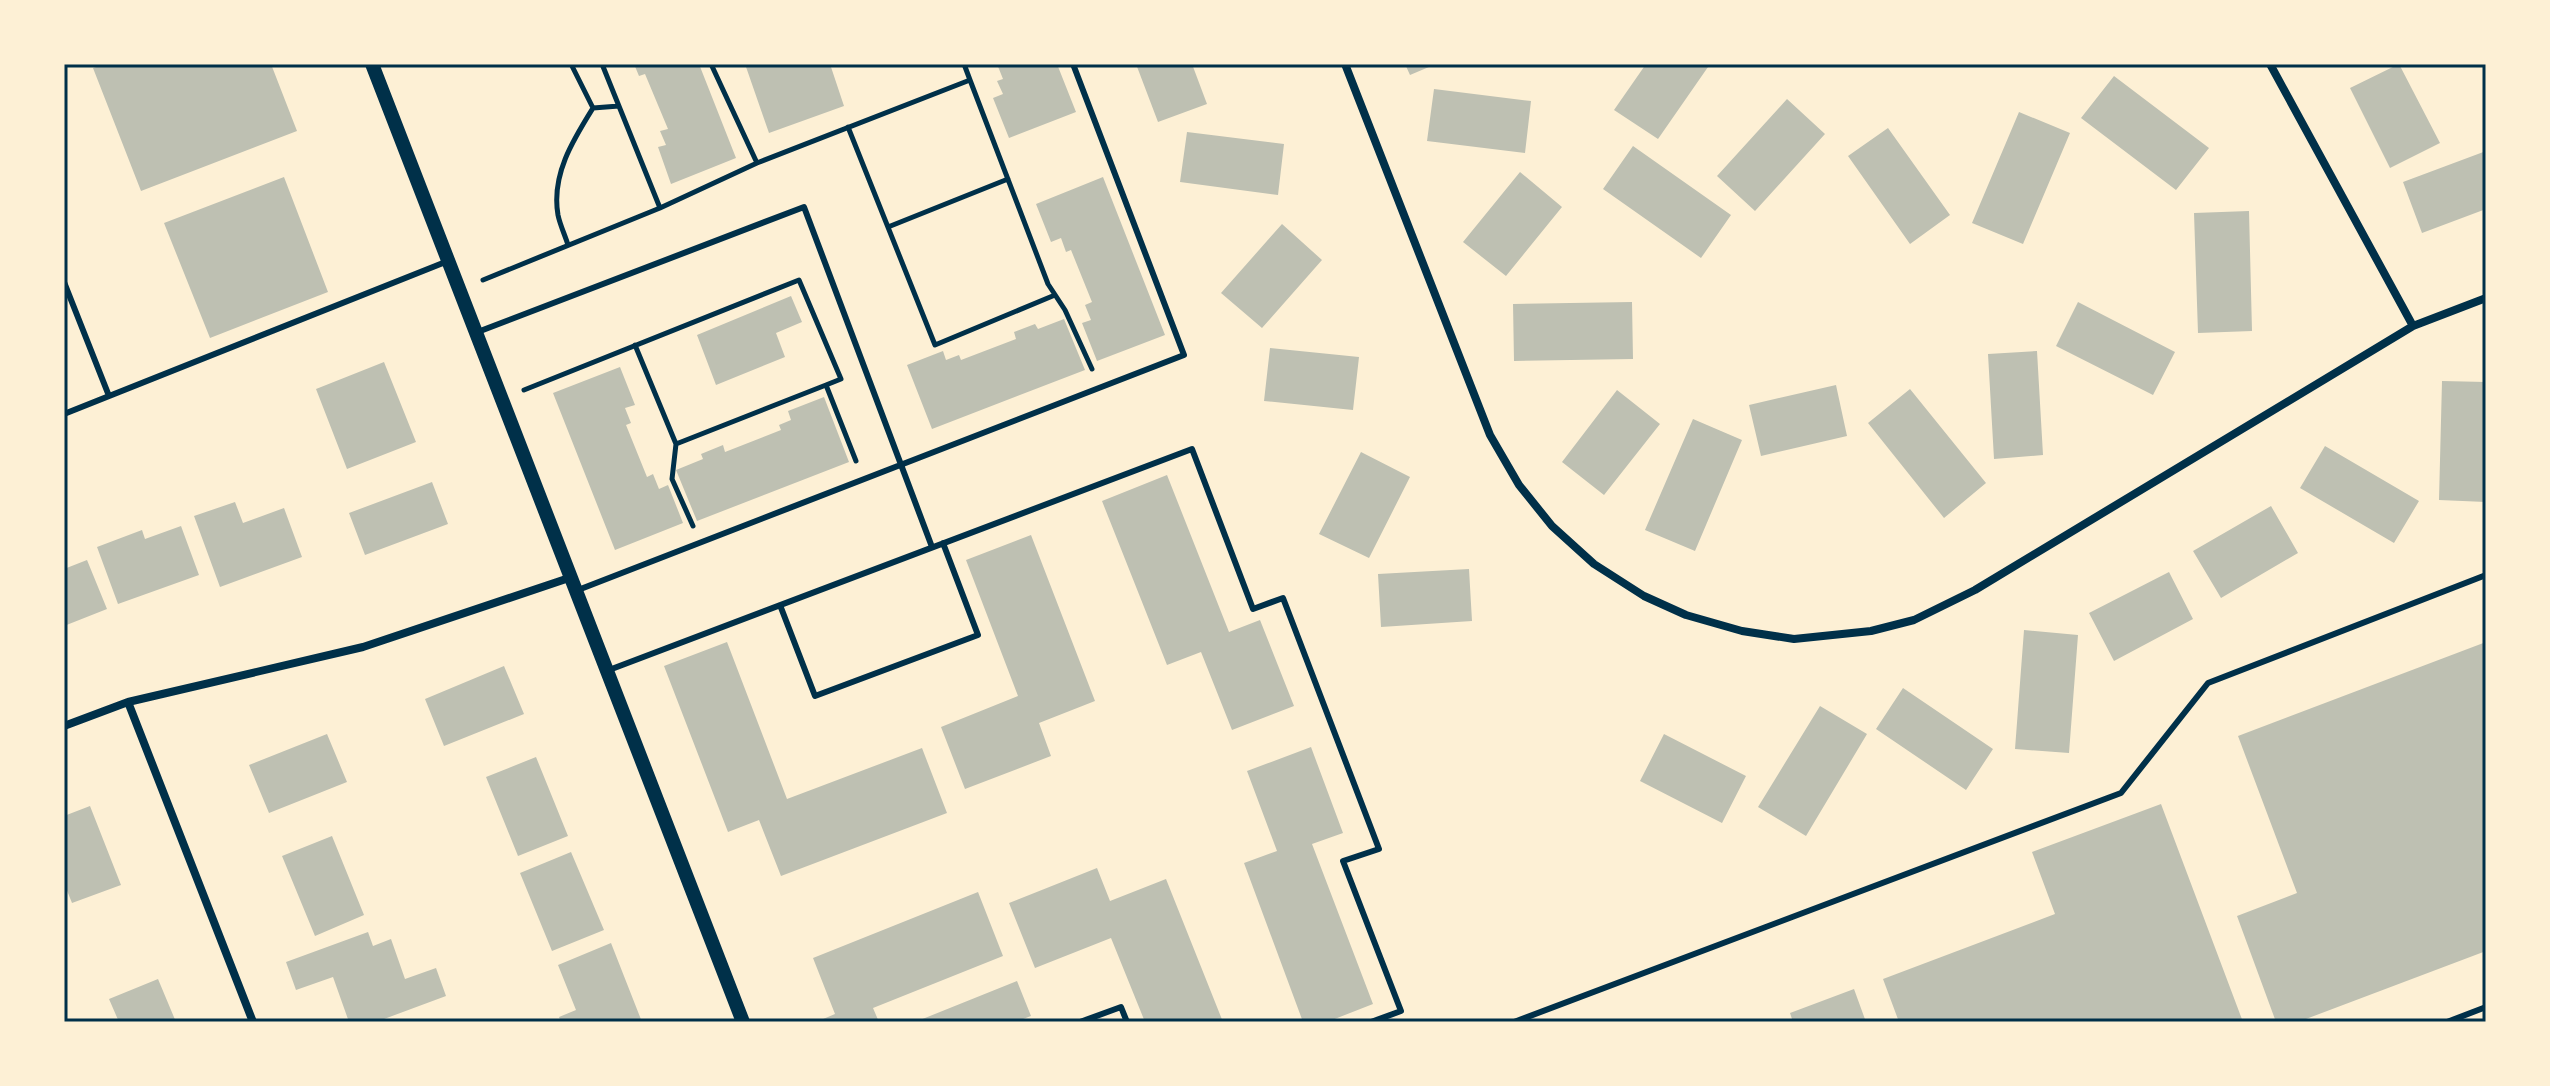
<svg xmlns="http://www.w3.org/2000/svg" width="2550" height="1086" viewBox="0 0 2550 1086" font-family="Rubik,sans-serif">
  <rect width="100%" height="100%" fill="#fdf0d5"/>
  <!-- building -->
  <path fill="#bec0b2" d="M 105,64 L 271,64 L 297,131 L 141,191 L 93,68 Z
    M 634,64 L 699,64 L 736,158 L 671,184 L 658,147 L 666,145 L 660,131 L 668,129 L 645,74 L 639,76 Z
    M 745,64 L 830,64 L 844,106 L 769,133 Z
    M 997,64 L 1057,64 L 1076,112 L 1009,138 L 993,98 L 1003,94 L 997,81 L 1003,79 Z
    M 1136,64 L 1192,64 L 1207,104 L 1158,122 Z
    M 1405,64 L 1436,64 L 1410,75 Z
    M 1646,64 L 1704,64 L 1708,67 L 1658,139 L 1614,110 Z
    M 2399,64 L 2440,143 L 2390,168 L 2350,88 Z
    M 2114,76 L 2209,148 L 2176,190 L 2081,118 Z
    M 1434,89 L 1531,101 L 1525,153 L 1427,141 Z
    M 1787,99 L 1825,134 L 1755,211 L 1717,176 Z
    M 2019,112 L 2070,133 L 2023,244 L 1972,223 Z
    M 1888,128 L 1950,215 L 1910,244 L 1848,156 Z
    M 1187,132 L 1284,144 L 1278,195 L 1180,182 Z
    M 1633,146 L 1731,215 L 1701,258 L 1603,189 Z
    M 2486,151 L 2486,209 L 2422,233 L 2403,182 Z
    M 1520,172 L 1562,207 L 1506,276 L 1463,242 Z
    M 284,177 L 328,292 L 210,338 L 164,223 Z
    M 1103,177 L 1165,335 L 1097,361 L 1082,323 L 1091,320 L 1085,305 L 1092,302 L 1071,250 L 1066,252 L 1061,238 L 1051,242 L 1036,204 Z
    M 2249,211 L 2252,331 L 2198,333 L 2194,213 Z
    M 1282,224 L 1322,260 L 1262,328 L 1221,293 Z
    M 791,296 L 802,322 L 776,333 L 785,357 L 716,385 L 697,335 Z
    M 1632,302 L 1633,359 L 1514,361 L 1513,304 Z
    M 2078,302 L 2175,352 L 2153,395 L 2056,346 Z
    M 1064,319 L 1085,370 L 932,429 L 907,365 L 943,351 L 946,360 L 959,355 L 961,360 L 1016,339 L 1014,332 L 1035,324 L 1038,329 Z
    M 1270,348 L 1359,357 L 1353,410 L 1264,401 Z
    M 2037,351 L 2043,455 L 1994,459 L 1988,354 Z
    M 384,362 L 416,442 L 347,469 L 316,389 Z
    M 620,367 L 635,405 L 625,408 L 631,423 L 626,425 L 647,477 L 653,474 L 659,489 L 668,485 L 683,523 L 615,550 L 553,393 Z
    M 2442,381 L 2486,382 L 2486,502 L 2439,500 Z
    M 1836,385 L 1847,436 L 1761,456 L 1749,405 Z
    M 1910,389 L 1986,483 L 1944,518 L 1868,423 Z
    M 1617,390 L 1660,424 L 1604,495 L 1562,462 Z
    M 824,397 L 849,462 L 697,521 L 676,470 L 703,459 L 701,454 L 723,445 L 725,452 L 781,430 L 779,425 L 791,420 L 788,411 Z
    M 1693,419 L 1742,440 L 1695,551 L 1645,530 Z
    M 2325,446 L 2419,501 L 2394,543 L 2300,488 Z
    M 1361,452 L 1410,477 L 1369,558 L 1319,534 Z
    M 1167,475 L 1229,632 L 1260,620 L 1294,706 L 1232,730 L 1201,652 L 1167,665 L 1102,501 Z
    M 432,482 L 448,524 L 365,555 L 349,513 Z
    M 235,502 L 243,523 L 284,508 L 302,557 L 220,587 L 194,516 Z
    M 2271,506 L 2298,553 L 2221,598 L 2193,551 Z
    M 181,526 L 199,575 L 118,604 L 97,547 L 142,530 L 145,539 Z
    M 1031,535 L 1095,701 L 1039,723 L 1051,756 L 965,789 L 941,727 L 1018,696 L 966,560 Z
    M 87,560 L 107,609 L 64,626 L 64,569 Z
    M 1469,569 L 1472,621 L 1381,627 L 1378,574 Z
    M 2169,572 L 2193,619 L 2114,661 L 2089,613 Z
    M 2024,630 L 2078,635 L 2069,753 L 2015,749 Z
    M 727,642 L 787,799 L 922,748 L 947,813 L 781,876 L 759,820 L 728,832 L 664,666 Z
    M 2486,642 L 2486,951 L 2298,1022 L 2276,1022 L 2237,916 L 2297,893 L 2238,736 Z
    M 504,666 L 524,714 L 444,746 L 425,699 Z
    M 1903,688 L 1993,749 L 1966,790 L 1876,729 Z
    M 1820,706 L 1867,734 L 1806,836 L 1758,807 Z
    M 327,734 L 347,782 L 269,813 L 249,765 Z
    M 1664,734 L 1746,776 L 1722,823 L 1640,781 Z
    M 1311,747 L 1343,833 L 1312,844 L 1373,1004 L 1327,1022 L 1303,1022 L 1244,863 L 1277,851 L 1247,771 Z
    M 536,757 L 568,836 L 518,856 L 486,777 Z
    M 2161,804 L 2243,1022 L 1899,1022 L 1883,979 L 2055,914 L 2032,852 Z
    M 90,806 L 121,885 L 72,903 L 64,883 L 64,816 Z
    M 332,836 L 364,915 L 315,936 L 282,856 Z
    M 571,852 L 604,930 L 552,951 L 520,873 Z
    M 1097,868 L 1110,901 L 1166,879 L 1223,1022 L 1145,1022 L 1111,938 L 1035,968 L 1009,903 Z
    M 978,892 L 1003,956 L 873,1008 L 879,1022 L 816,1022 L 835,1014 L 813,958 Z
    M 368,932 L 373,946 L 391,939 L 405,979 L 436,968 L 446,996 L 376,1022 L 349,1022 L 333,977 L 296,990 L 286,962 Z
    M 611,943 L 642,1022 L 561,1022 L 559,1017 L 576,1010 L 558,965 Z
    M 158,979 L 176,1022 L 119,1022 L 109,999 Z
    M 1017,981 L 1031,1016 L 1015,1022 L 921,1022 L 920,1020 Z
    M 1854,989 L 1866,1022 L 1793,1022 L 1790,1013 Z"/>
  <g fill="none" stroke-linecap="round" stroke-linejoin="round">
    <!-- path -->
    <path stroke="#003049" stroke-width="5" d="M 571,64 L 593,108
      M 711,64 L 757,163 L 970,80 L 964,64
      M 970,80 L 1048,284 L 1065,310 L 1092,369
      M 848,127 L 935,345 L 1055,295
      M 660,208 L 757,163
      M 888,227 L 1008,179
      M 568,245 C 565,235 560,225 558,215 C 551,175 573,140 593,108 L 619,106
      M 483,280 L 660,208 L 602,64
      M 635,345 L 676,444 L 826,385
      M 524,390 L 799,280 L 841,379 L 826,385 L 856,461
      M 676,444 L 672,479 L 693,526"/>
    <!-- service -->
    <path stroke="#003049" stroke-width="6" d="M 64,282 L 109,396
      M 475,333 L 804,207 L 932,547
      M 64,414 L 448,261
      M 578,590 L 1184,355 L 1073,64
      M 780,605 L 815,696 L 978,635 L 943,543
      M 609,670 L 1192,449 L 1253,609 L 1283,598 L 1379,849 L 1343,861 L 1401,1011 L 1371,1022
      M 1080,1022 L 1121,1007 L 1127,1022
      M 1514,1022 L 2121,793 L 2208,683 L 2486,575
      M 2447,1022 L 2486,1007"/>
    <!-- minor -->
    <path stroke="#003049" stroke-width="8" d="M 1345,64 L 1490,435 L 1519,485 L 1552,526 L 1594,564 L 1644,596 L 1686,615 L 1742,631 L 1794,639 L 1871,631 L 1914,620 L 1975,590 L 2413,326 L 2486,298
      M 2270,64 L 2413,326
      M 128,702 L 253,1022
      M 64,726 L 128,702 L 363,647 L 569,578"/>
    <!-- tertiary -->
    <path stroke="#003049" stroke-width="14" d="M 372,64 L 743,1022"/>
  </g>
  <!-- border -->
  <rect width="2550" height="1086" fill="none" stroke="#fdf0d5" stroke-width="132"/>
  <rect x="66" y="66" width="2418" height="954" fill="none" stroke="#003049" stroke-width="3"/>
</svg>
